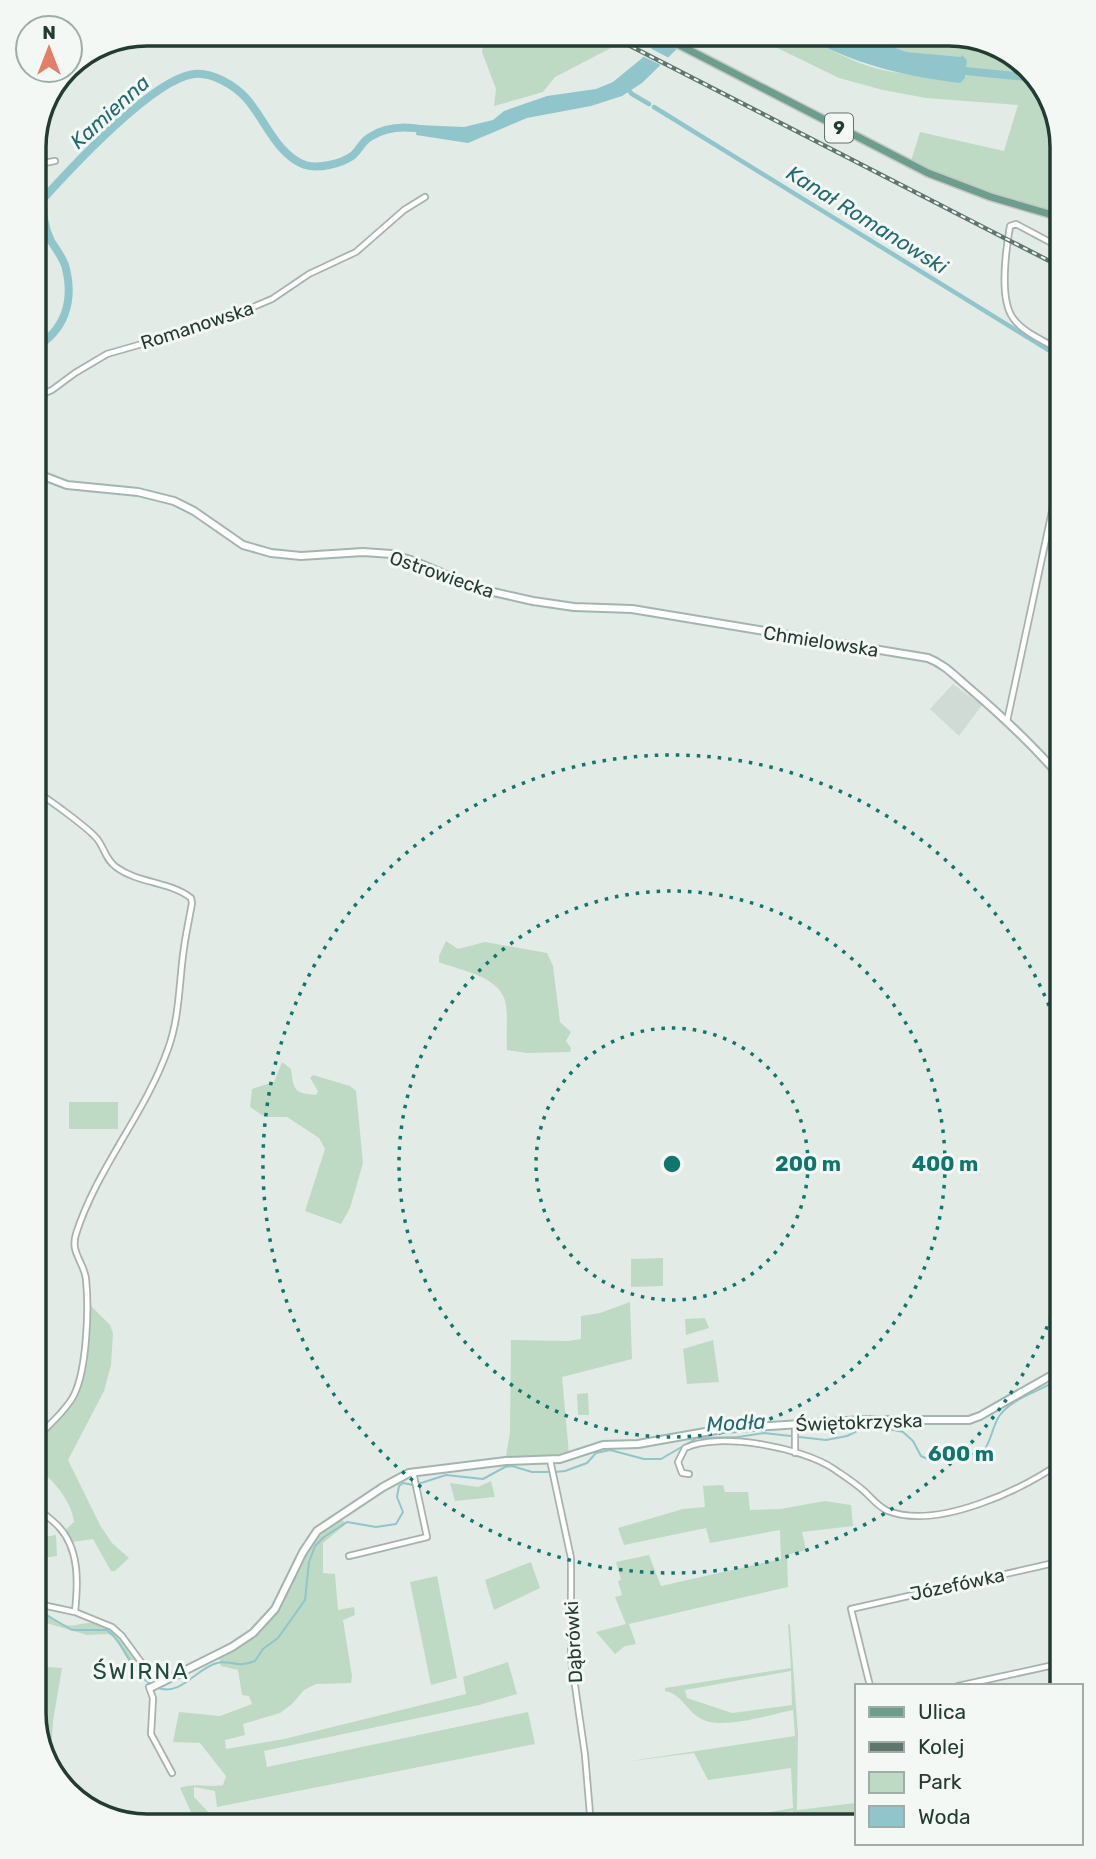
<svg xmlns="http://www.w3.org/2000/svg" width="1096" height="1859" viewBox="0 0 1096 1859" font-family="Rubik,sans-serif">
  <rect width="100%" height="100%" fill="#e3ebe7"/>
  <!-- built -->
  <path fill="#d1dbd6" d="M 953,684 L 982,705 L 959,736 L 930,709 Z"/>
  <!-- green -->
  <path fill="#bedac4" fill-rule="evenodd" d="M 485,33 L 584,33 L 611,48 L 555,77 L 543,92 L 494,106 L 496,89 L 482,52 Z
    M 700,33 L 815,33 L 815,42 C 839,54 865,68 893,72 C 916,76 941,76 965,78 L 967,71 L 910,66 L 847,33 L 958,34 L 1013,52 L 1051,96 L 1063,146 L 1063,218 L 1029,209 L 910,164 L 920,132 L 1004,151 L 1018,105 L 926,98 L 883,90 L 839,78 L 765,42 L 697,48 L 685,41 Z
    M 446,941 L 458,949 L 485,942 L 547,953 L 553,966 L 560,1022 L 571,1032 L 566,1041 L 571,1048 L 570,1052 L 527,1053 L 507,1050 C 506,1035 508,1020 506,1005 C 502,976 461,971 439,962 L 439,956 Z
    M 282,1062 L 291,1069 C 294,1091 294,1093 316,1095 L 318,1091 L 310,1078 L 313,1075 L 350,1086 L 356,1091 L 363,1163 L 350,1208 L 341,1224 L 305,1211 L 325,1149 L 319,1138 L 287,1117 L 265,1117 L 250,1107 L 252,1089 L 274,1082 Z
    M 69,1102 L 118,1102 L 118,1129 L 69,1129 Z
    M 663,1258 L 663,1286 L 631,1287 L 631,1259 Z
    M 630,1302 L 632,1359 L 562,1377 L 569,1454 L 532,1457 L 506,1456 L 510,1432 L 511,1340 L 568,1341 L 581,1339 L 581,1316 L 600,1313 Z
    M 89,1304 L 110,1325 L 113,1333 L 111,1365 L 104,1391 L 68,1460 L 100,1525 L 112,1543 L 129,1558 L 115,1571 L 111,1571 L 93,1539 L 72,1542 L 65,1530 L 74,1522 C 72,1501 51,1476 33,1466 L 33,1448 L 77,1396 L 86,1354 Z
    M 705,1318 L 709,1328 L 686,1335 L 685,1319 Z
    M 713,1340 L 719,1382 L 687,1384 L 683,1349 Z
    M 588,1393 L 589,1415 L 578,1415 L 577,1394 Z
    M 491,1481 L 495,1497 L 455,1501 L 450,1483 L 478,1487 Z
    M 723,1485 L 725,1492 L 748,1492 L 750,1510 L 780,1509 L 825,1501 L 851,1505 L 853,1526 L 802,1532 L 806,1550 L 787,1555 L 788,1587 L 629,1624 L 636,1644 L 625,1646 L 615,1654 L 596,1632 L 626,1624 L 615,1597 L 622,1595 L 618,1581 L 621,1580 L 616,1562 L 649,1555 L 661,1586 L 781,1559 L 780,1530 L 710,1543 L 706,1528 L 624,1545 L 618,1528 L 683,1509 L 705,1507 L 703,1486 Z
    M 341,1518 L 346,1524 L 323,1543 L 323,1573 L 335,1574 L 338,1610 L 354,1607 L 355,1615 L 343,1620 L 352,1676 L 351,1683 L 316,1684 L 304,1690 L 292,1704 L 280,1713 L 243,1724 L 245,1735 L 225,1740 L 226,1749 L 284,1739 L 466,1694 L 463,1677 L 508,1662 L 517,1694 L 479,1705 L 264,1751 L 267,1767 L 528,1712 L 535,1744 L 217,1807 L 215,1791 L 194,1787 L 194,1797 L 212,1816 L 212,1825 L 196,1823 L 180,1788 C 193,1782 208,1788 223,1785 L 226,1776 L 200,1743 L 173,1742 L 179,1712 L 220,1716 L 252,1704 L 249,1696 L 242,1695 L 238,1670 L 221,1666 L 219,1657 C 241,1644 263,1631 278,1610 C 294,1585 300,1550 323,1530 C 328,1525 335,1522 341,1518 Z
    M 56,1535 L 57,1556 L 43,1558 L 44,1571 L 33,1571 L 33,1539 Z
    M 531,1562 L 540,1588 L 494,1610 L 485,1580 Z
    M 437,1576 L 457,1678 L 431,1685 L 410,1582 Z
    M 33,1606 C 46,1609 54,1622 66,1625 C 73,1627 81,1623 88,1623 C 115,1623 126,1645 140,1665 L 134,1670 L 114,1637 L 108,1634 L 87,1635 L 43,1622 L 33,1622 Z
    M 788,1624 L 790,1625 L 798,1733 L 797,1810 L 856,1803 L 856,1826 L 794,1826 L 793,1811 L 724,1822 L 725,1820 L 793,1808 L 791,1768 L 708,1780 L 694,1753 L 624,1762 L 795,1736 L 793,1710 C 768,1715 718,1732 698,1717 C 685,1708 681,1694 665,1691 L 665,1688 L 791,1668 ZM 791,1671 L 792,1705 L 732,1713 L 687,1698 L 685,1690 Z
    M 33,1666 L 62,1668 L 53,1721 L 50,1769 L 46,1764 L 47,1756 L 43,1754 L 42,1750 L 47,1751 L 48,1731 L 37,1729 L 33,1713 Z"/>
  <!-- water -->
  <path fill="#90c6cb" d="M 666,33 L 700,33 L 685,41 L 642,83 L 622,96 L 591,106 L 527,118 L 468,143 L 416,135 L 418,125 L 464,127 L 493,120 L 504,111 L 547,96 L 596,89 L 613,82 L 641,59 Z
    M 815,33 L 857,33 L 906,52 L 961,57 L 962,55 L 967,60 L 965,78 L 960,83 C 906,76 864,67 815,42 Z"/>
  <!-- pier -->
  <path fill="#e3ebe7" d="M 648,47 L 671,59 L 663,66 L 640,55 Z"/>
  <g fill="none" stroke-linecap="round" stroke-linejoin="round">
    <!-- stream -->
    <path stroke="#90c6cb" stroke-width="2" d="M 555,1472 L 565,1471 L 587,1463 L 596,1453 L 610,1450 L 644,1459 L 661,1459 L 697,1438 L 738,1437 L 764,1433 L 826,1440 L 847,1436 L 869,1425 L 903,1432 L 913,1441 L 921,1456 L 932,1461 L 983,1452 C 992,1440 992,1426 1000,1415 C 1014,1396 1044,1391 1063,1376
      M 418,1484 L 446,1475 L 483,1479 L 505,1467 L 512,1466 L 532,1472 L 549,1472
      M 33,1610 L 48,1616 L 72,1630 L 107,1630 C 128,1646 129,1673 153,1685
      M 158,1688 C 182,1696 195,1669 217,1663 C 230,1659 236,1669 255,1661 L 263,1649 L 278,1638 L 305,1600 L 309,1562 L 315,1546 L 324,1537 L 347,1522 L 376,1527 L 396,1524 L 403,1512 L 397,1497 L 399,1486 L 403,1483 L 413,1485"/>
    <!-- canal -->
    <path stroke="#90c6cb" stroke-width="4.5" d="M 625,86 L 632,94 L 649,104
      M 654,107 L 1063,359"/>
    <!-- river -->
    <path stroke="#90c6cb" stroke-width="8" d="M 955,70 L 1035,78
      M 33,349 C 65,331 75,301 65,265 C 62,257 56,249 51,241 C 44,227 43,215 43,199 C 71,168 153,79 194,74 C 212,72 234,85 246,98 C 265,119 276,154 305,165 C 318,169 341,164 352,156 C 359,151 362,141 370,137 C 387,126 407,126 426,130"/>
    <defs>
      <path id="street" d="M 33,165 L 55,161
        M 1063,352 C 1047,342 1023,333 1013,318 C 999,299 1006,249 1010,226 L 1016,224 L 1063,249
        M 33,398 L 52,390 L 75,373 L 107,354 L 215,323 L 272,299 L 309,274 L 356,252 L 404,210 L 425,197
        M 1007,721 L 1063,460
        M 33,1443 C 45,1427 65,1413 74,1395 C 87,1369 89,1308 86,1279 C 84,1262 70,1253 76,1234 C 97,1168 145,1114 168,1049 C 179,1019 179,987 183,955 C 185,938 189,920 192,903 L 191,898 C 169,881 139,884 116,867 C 106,860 105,850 98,840 C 91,830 46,797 33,790
        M 795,1453 L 795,1424
        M 550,1460 L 571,1558 L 571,1658 L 585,1755 L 591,1826
        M 689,1474 L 682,1473 L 678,1462 L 685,1448 C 719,1431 803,1448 834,1469 C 844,1476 855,1483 864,1491 C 872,1498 878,1507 888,1511 C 938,1530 1022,1490 1063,1461
        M 33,1503 C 41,1512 50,1518 58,1526 C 80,1549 78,1583 75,1612
        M 349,1556 L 427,1537 L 413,1472
        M 33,1603 L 75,1612 L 112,1627 L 122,1636 L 147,1670 L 164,1682
        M 870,1686 L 851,1609 L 1063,1561
        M 958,1686 L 1063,1663
        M 149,1687 L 153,1698 L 151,1734 L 172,1773"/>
      <path id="secondary" d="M 33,472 L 67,485 L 138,492 L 174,501 L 194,511 L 243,545 L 271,553 L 301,556 L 363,552 L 391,554 L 414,561 L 480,589 L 533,601 L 574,607 L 632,609 L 928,658 C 944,664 955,676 968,687 C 1002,716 1034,746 1063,780
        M 152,1687 L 232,1647 L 253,1633 L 275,1609 L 303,1552 L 317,1531 L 383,1487 L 409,1473 L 506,1461 L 560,1459 L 603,1445 L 638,1444 L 722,1429 L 862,1420 L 969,1420 L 980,1416 L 1052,1375 L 1063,1367"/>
      <path id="primary" d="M 656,33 L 928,173 L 991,197 L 1063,218"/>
    </defs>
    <!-- street casing -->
    <use href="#street" stroke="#a6b3ad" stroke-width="8"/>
    <!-- secondary casing -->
    <use href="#secondary" stroke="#a2b6ae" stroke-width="10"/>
    <!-- primary casing -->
    <use href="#primary" stroke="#c2c8c6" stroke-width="10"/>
    <!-- street -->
    <use href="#street" stroke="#fff" stroke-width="4.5"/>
    <!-- secondary -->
    <use href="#secondary" stroke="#fff" stroke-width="6"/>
    <!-- primary -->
    <use href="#primary" stroke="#6c9d8d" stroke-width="7"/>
    <defs>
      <path id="rail" d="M 605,33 L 1063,268"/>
    </defs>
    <!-- rail casing -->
    <use href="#rail" stroke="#5f766f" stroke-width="4.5"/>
    <!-- rail -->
    <use href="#rail" stroke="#f3f8f5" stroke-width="2" stroke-dasharray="5" stroke-linecap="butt"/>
  </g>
  <!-- distance rings -->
  <g fill="none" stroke="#0f766e" stroke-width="3.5" stroke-dasharray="3.5 7">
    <circle cx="672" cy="1164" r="136"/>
    <circle cx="672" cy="1164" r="273"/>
    <path d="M1062 1287A409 409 0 1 1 1062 1041"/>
  </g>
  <g text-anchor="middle" stroke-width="6" stroke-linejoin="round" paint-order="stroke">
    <!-- shield labels -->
    <rect fill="#f3f8f5" stroke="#62746d" stroke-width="2" x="825" y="113.5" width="28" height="29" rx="5"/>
    <g font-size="18" font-weight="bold" fill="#243b33">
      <text x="839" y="134">9</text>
    </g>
    <!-- street labels -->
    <g font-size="19" fill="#243b33" stroke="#f3f8f5">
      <text transform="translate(197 325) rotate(-18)" y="7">Romanowska</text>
      <text transform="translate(442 574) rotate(19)" y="7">Ostrowiecka</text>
      <text transform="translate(821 641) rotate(9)" y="7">Chmielowska</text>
      <text transform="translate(859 1422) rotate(-2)" y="7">Świętokrzyska</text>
      <text transform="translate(957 1584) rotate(-12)" y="7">Józefówka</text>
      <text transform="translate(573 1642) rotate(-93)" y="7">Dąbrówki</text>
    </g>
    <!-- water labels -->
    <g font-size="21" font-style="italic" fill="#246a71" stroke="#f3f8f5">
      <text transform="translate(110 112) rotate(-42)" y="7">Kamienna</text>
      <text transform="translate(867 220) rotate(32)" y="7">Kanał Romanowski</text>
      <text transform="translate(736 1423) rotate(-3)" y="7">Modła</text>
    </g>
    <!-- quarter labels -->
    <g font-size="23" letter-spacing="2" fill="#224b3f" stroke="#f3f8f5">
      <text x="141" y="1679">ŚWIRNA</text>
    </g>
  </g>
  <!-- crop -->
  <path d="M0 0H1096V1859H0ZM147 46H949A101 101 0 0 1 1050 147V1713A101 101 0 0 1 949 1814H147A101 101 0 0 1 46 1713V147A101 101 0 0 1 147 46Z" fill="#f3f8f5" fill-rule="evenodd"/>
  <path fill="none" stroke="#243b33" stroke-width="3.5" d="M147 46H949A101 101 0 0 1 1050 147V1713A101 101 0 0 1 949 1814H147A101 101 0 0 1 46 1713V147A101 101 0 0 1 147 46Z"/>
  <circle cx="672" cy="1164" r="10" fill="#0f766e" stroke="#f3f8f5" stroke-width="3.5"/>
  <g font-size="21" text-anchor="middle" font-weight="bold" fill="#0f766e" stroke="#f3f8f5" stroke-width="6" stroke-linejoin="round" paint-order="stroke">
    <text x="808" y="1171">200 m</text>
    <text x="945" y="1171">400 m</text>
    <text x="961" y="1461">600 m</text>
  </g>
  <!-- legend -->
  <rect x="855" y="1684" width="228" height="161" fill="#f3f8f5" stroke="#a0aca7" stroke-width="2"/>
  <rect x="869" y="1707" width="35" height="10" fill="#6c9d8d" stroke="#a0aca7" stroke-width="2"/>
  <text x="918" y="1719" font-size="21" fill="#243b33">Ulica</text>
  <rect x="869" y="1742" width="35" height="10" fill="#5f766f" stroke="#a0aca7" stroke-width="2"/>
  <text x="918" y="1754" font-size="21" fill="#243b33">Kolej</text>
  <rect x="869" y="1772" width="35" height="21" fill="#bedac4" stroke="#a0aca7" stroke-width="2"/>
  <text x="918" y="1789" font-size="21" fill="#243b33">Park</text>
  <rect x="869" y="1806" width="35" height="21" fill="#90c6cb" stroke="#a0aca7" stroke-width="2"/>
  <text x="918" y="1824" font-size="21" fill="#243b33">Woda</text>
  <!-- north arrow -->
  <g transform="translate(49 49)"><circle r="33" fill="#f3f8f5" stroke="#a0aca7" stroke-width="2"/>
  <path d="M0-5L12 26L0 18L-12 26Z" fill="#e57e68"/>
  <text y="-10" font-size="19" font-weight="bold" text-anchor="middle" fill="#243b33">N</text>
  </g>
</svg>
